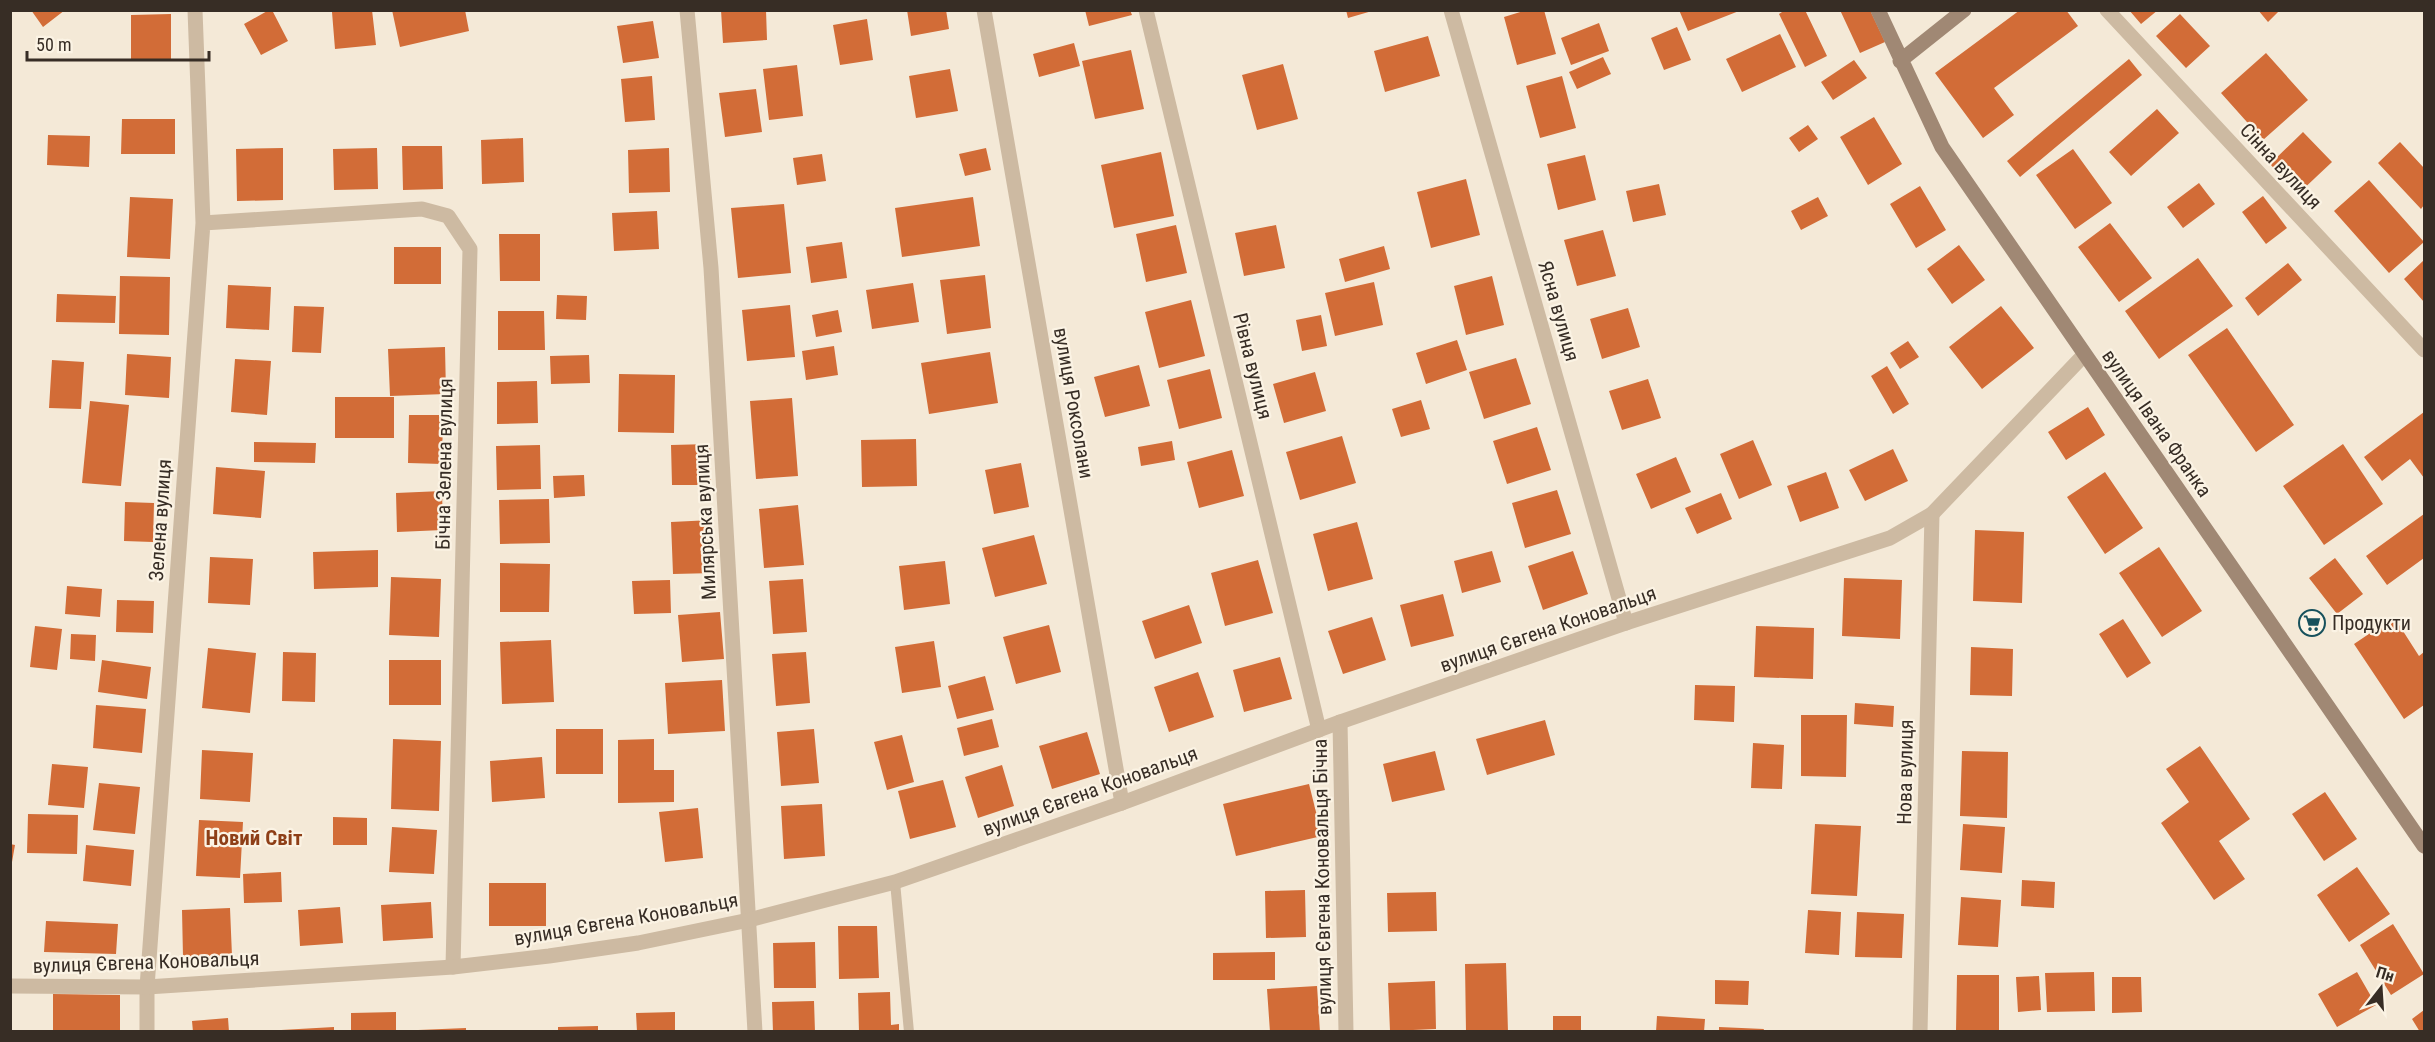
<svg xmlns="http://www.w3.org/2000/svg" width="2435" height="1042" viewBox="0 0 2435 1042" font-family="'Roboto Condensed',sans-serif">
  <rect width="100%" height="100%" fill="#f4e9d7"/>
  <!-- building -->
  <path fill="#d26c37" d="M 31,10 L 65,10 L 43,27 Z
    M 269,10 L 272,10 L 288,41 L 261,55 L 244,24 Z
    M 349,10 L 372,10 L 376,45 L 335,49 L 332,12 Z
    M 392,10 L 465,10 L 469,31 L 400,47 Z
    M 721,10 L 766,10 L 767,40 L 723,43 Z
    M 907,10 L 946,10 L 949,29 L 911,36 Z
    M 1085,10 L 1130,10 L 1132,15 L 1089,26 Z
    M 1346,10 L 1372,10 L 1372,11 L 1348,18 Z
    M 1527,10 L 1544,10 L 1556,54 L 1517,65 L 1504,17 Z
    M 1679,10 L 1739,10 L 1739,11 L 1688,31 Z
    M 1785,10 L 1805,10 L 1827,56 L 1805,67 L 1779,14 Z
    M 1840,10 L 1870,10 L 1885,42 L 1860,53 Z
    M 2020,10 L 2066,10 L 2078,26 L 1994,88 L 2014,115 L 1983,138 L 1935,73 Z
    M 2129,10 L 2158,10 L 2141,24 Z
    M 2258,10 L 2280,10 L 2268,22 Z
    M 171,14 L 171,60 L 131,60 L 131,15 Z
    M 2180,14 L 2210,46 L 2186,68 L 2156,36 Z
    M 867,19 L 873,60 L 840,65 L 833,25 Z
    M 653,21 L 659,58 L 623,63 L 617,26 Z
    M 1599,23 L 1609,51 L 1571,65 L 1561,38 Z
    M 1677,27 L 1691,60 L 1664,70 L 1651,38 Z
    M 1780,34 L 1796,67 L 1742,92 L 1726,59 Z
    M 1428,36 L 1440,76 L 1385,92 L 1374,51 Z
    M 1074,43 L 1080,66 L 1039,77 L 1033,54 Z
    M 1131,50 L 1144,109 L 1095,119 L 1082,61 Z
    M 2266,53 L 2308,100 L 2263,140 L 2221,93 Z
    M 1603,57 L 1611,74 L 1577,89 L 1569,72 Z
    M 2129,59 L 2142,75 L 2020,177 L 2007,161 Z
    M 1854,60 L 1867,78 L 1833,100 L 1821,82 Z
    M 1283,64 L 1298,119 L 1257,130 L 1242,75 Z
    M 797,65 L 803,116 L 769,120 L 763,69 Z
    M 950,69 L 958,111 L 916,118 L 909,76 Z
    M 652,76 L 655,120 L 625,122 L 621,79 Z
    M 1562,76 L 1576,128 L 1540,138 L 1526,86 Z
    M 756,89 L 762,132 L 725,137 L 719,93 Z
    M 2157,109 L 2179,133 L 2131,176 L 2109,152 Z
    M 1874,117 L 1902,164 L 1868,185 L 1840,137 Z
    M 122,119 L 175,119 L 175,154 L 121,154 Z
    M 1808,125 L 1818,139 L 1799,152 L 1789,138 Z
    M 2303,132 L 2332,162 L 2298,194 L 2270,164 Z
    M 48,135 L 90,136 L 89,167 L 47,165 Z
    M 523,138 L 524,182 L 482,184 L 481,140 Z
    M 2400,142 L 2424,168 L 2424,205 L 2421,209 L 2378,163 Z
    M 402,146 L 442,146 L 443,189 L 403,190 Z
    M 283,148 L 283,200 L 237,201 L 236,149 Z
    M 377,148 L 378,189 L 334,190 L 333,149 Z
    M 669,148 L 670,192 L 629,193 L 628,150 Z
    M 986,148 L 991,170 L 965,176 L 959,154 Z
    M 2073,149 L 2112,203 L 2075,229 L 2036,175 Z
    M 1161,152 L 1174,216 L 1114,228 L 1101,165 Z
    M 822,154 L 826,181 L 797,185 L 793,158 Z
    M 1585,155 L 1596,200 L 1558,210 L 1547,164 Z
    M 1466,179 L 1480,235 L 1431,248 L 1417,192 Z
    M 2369,180 L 2424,242 L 2389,273 L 2334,211 Z
    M 2199,183 L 2215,204 L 2183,228 L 2167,207 Z
    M 1659,184 L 1666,215 L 1633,222 L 1626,191 Z
    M 1920,186 L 1946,230 L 1916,248 L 1890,204 Z
    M 2263,196 L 2287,228 L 2266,244 L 2242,212 Z
    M 130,197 L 173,199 L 170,259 L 127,257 Z
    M 973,197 L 980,246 L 902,257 L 895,208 Z
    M 1818,197 L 1828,216 L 1801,230 L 1791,211 Z
    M 784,204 L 791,273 L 738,278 L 731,208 Z
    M 657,211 L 659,249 L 614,251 L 612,213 Z
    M 2110,223 L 2152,278 L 2119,302 L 2078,247 Z
    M 1176,225 L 1187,273 L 1146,282 L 1136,234 Z
    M 1276,225 L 1285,268 L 1244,276 L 1235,233 Z
    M 1603,230 L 1616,276 L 1577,286 L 1564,240 Z
    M 499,234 L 540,234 L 540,281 L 500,281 Z
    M 842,242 L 847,278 L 811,283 L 806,247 Z
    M 1959,245 L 1985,280 L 1952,304 L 1927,269 Z
    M 1384,246 L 1390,269 L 1345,282 L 1339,259 Z
    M 394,247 L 441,247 L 441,284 L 394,284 Z
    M 2198,258 L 2233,306 L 2159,359 L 2125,311 Z
    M 2424,260 L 2424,302 L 2404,279 Z
    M 2288,263 L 2302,280 L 2258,316 L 2245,298 Z
    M 985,275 L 991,328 L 947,334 L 940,280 Z
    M 120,276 L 170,277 L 169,335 L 119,334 Z
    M 1492,276 L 1504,325 L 1466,335 L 1454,286 Z
    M 1374,282 L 1383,325 L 1335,336 L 1325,293 Z
    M 913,283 L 919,322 L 872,329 L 866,290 Z
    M 228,285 L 271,287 L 269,330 L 226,328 Z
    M 57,294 L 116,296 L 115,323 L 56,322 Z
    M 557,295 L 587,296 L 586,320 L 556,319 Z
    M 1191,300 L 1205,356 L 1159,368 L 1145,312 Z
    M 790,305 L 795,357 L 747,361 L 742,310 Z
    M 294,306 L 324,307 L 321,353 L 292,352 Z
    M 2001,306 L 2034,348 L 1982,389 L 1949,347 Z
    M 1628,308 L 1640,347 L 1602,359 L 1590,319 Z
    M 838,310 L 842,332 L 816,337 L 812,315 Z
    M 498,311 L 544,311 L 545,350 L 498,350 Z
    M 1321,315 L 1327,346 L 1302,351 L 1296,320 Z
    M 2227,328 L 2294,425 L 2256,452 L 2188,355 Z
    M 1457,340 L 1467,370 L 1426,384 L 1416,353 Z
    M 1908,341 L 1919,357 L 1900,369 L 1890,353 Z
    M 834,346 L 838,375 L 806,380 L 802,351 Z
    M 445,347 L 446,394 L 390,396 L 388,349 Z
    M 990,352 L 998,403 L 929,414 L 921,363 Z
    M 127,354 L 171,357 L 169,398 L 125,395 Z
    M 589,355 L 590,383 L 551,384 L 550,356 Z
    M 1516,358 L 1531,404 L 1484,419 L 1469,372 Z
    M 235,359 L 271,361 L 267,415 L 231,412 Z
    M 52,360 L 84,362 L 81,409 L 49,408 Z
    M 1139,365 L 1150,406 L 1105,417 L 1094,377 Z
    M 1887,366 L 1909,404 L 1893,414 L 1871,376 Z
    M 1210,369 L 1222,418 L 1179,429 L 1167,380 Z
    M 1315,372 L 1326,411 L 1284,423 L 1273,384 Z
    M 619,374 L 675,375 L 674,433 L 618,432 Z
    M 1648,379 L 1661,418 L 1622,430 L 1609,391 Z
    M 537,381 L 538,423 L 497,424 L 497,382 Z
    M 335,397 L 394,397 L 394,438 L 335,438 Z
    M 792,398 L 798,476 L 756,479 L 750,401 Z
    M 1421,400 L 1430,429 L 1401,437 L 1392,409 Z
    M 90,401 L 129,405 L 121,486 L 82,483 Z
    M 2088,407 L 2105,435 L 2066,460 L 2048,432 Z
    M 2424,412 L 2424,478 L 2410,459 L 2382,481 L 2364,457 Z
    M 409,415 L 443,415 L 442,464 L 408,463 Z
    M 1537,427 L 1551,470 L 1507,484 L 1493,441 Z
    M 1342,436 L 1356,483 L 1300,500 L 1286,452 Z
    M 916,439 L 917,486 L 862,487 L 861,440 Z
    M 1753,440 L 1772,485 L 1739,499 L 1720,454 Z
    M 1172,441 L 1175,460 L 1141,466 L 1138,447 Z
    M 254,442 L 316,443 L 315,463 L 254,462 Z
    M 710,444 L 711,485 L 672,485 L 671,445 Z
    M 2343,444 L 2383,504 L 2324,545 L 2283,486 Z
    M 540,445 L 541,489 L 497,490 L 496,446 Z
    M 1893,449 L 1908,481 L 1865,501 L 1849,470 Z
    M 1232,450 L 1244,496 L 1199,508 L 1187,462 Z
    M 1676,457 L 1691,492 L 1651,509 L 1636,474 Z
    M 1021,463 L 1029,507 L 994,514 L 985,470 Z
    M 216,467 L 265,471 L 261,518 L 213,514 Z
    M 1826,472 L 1839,508 L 1800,522 L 1787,486 Z
    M 2105,472 L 2143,528 L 2105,554 L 2067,497 Z
    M 584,475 L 585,496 L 554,498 L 553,476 Z
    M 1557,490 L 1571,534 L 1525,548 L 1512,503 Z
    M 442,491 L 443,530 L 397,532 L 396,493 Z
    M 1721,493 L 1732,519 L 1697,534 L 1685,508 Z
    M 549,499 L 550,543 L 500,544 L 499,500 Z
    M 125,502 L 154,503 L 153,542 L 124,541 Z
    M 798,505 L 804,565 L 764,568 L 759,509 Z
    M 2424,514 L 2424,558 L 2387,585 L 2366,556 Z
    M 712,520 L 715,573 L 673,574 L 671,522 Z
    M 1357,522 L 1373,579 L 1328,591 L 1313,534 Z
    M 1975,530 L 2024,532 L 2022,603 L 1973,601 Z
    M 1034,535 L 1047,584 L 995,597 L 982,548 Z
    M 2159,547 L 2202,611 L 2162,637 L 2119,573 Z
    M 378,550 L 378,587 L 314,589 L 313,552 Z
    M 1492,551 L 1501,582 L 1462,593 L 1454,561 Z
    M 1573,551 L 1588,594 L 1543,610 L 1528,566 Z
    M 210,557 L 253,559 L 250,605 L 208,603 Z
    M 2335,558 L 2363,594 L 2337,614 L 2309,578 Z
    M 1258,560 L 1273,613 L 1225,626 L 1211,573 Z
    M 945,561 L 950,604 L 904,610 L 899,566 Z
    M 500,563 L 550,564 L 549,612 L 500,612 Z
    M 391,577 L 441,579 L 439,637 L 389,635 Z
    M 1844,578 L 1902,580 L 1900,639 L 1842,636 Z
    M 803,579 L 807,632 L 773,634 L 769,581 Z
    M 670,580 L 671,613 L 634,614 L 632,581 Z
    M 67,586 L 102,589 L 100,617 L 65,614 Z
    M 1443,594 L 1454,636 L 1411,647 L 1400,605 Z
    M 117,600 L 154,601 L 153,633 L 116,632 Z
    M 1189,605 L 1202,643 L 1155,659 L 1142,621 Z
    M 720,612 L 724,659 L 682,662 L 678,615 Z
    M 1372,617 L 1386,660 L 1343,674 L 1328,631 Z
    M 2394,617 L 2419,656 L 2424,652 L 2424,705 L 2404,719 L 2354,644 Z
    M 2123,619 L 2151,663 L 2127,678 L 2099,634 Z
    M 1049,625 L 1061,672 L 1016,684 L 1003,637 Z
    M 35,626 L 62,629 L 57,670 L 30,667 Z
    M 1756,626 L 1814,628 L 1813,679 L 1754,677 Z
    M 71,634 L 96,635 L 95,661 L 70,659 Z
    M 551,640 L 554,702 L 502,704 L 500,642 Z
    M 934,641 L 941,687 L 902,693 L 895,647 Z
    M 1971,647 L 2013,649 L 2012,696 L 1970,695 Z
    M 208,648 L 256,653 L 250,713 L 202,708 Z
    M 283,652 L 316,653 L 315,702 L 282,701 Z
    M 806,652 L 810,703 L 776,706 L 772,654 Z
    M 1280,657 L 1292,699 L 1244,712 L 1233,670 Z
    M 102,660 L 151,667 L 147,699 L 98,692 Z
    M 389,660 L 441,660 L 441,705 L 389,705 Z
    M 1198,672 L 1214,717 L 1169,732 L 1154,687 Z
    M 985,676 L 994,710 L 957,719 L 948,686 Z
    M 722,680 L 725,731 L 668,734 L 665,683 Z
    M 1695,685 L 1735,686 L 1734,722 L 1694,720 Z
    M 1855,703 L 1894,706 L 1893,727 L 1854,724 Z
    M 96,705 L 146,709 L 142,753 L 93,748 Z
    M 1801,715 L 1847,715 L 1846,777 L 1801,776 Z
    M 992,719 L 999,747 L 964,756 L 957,728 Z
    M 1545,720 L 1555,755 L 1487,775 L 1476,739 Z
    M 556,729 L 603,729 L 603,774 L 556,774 Z
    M 814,729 L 819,783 L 781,786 L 777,732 Z
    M 1087,732 L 1100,774 L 1052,789 L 1039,746 Z
    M 902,735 L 914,782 L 887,790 L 874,742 Z
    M 393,739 L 441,741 L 439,811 L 391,809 Z
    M 654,739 L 654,770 L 674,770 L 674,802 L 618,803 L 618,740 Z
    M 1753,743 L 1784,745 L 1782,789 L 1751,788 Z
    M 2200,746 L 2250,819 L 2219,841 L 2245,879 L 2214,900 L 2161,823 L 2189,802 L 2166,769 Z
    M 202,750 L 253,753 L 250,802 L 200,799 Z
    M 1435,751 L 1445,790 L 1392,802 L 1383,764 Z
    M 1962,751 L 2008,752 L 2007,818 L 1960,816 Z
    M 542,757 L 545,798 L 492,802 L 490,761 Z
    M 52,764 L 88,767 L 84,808 L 48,805 Z
    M 1002,765 L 1014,806 L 978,818 L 965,777 Z
    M 943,780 L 956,827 L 910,839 L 898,791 Z
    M 99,783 L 140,787 L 135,834 L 93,830 Z
    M 1309,784 L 1322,836 L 1236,856 L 1223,804 Z
    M 2325,792 L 2357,839 L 2324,861 L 2292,814 Z
    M 822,804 L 825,856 L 784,859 L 781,806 Z
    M 698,808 L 703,858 L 665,862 L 659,812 Z
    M 28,814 L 78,815 L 77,854 L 27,853 Z
    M 333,817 L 367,818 L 367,845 L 333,845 Z
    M 199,820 L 243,822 L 240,878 L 196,876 Z
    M 1815,824 L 1861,826 L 1857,896 L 1811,894 Z
    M 1963,824 L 2005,827 L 2002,873 L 1960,870 Z
    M 392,827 L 437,830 L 434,874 L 389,872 Z
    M 10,844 L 15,845 L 12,862 L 10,862 Z
    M 86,845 L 134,850 L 131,886 L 83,881 Z
    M 2357,867 L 2390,914 L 2349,942 L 2317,895 Z
    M 281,872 L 282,902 L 244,903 L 243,874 Z
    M 2022,880 L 2055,882 L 2054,908 L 2021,906 Z
    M 489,883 L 546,883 L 546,926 L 489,926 Z
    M 1305,890 L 1306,937 L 1266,938 L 1265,891 Z
    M 1436,892 L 1437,931 L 1388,932 L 1387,893 Z
    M 1961,897 L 2001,900 L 1998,947 L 1958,945 Z
    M 431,902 L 433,938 L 383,941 L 381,905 Z
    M 340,907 L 343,943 L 300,946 L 298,910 Z
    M 230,908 L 232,956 L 183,957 L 182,910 Z
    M 1808,910 L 1841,912 L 1839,955 L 1805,953 Z
    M 1857,912 L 1904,914 L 1902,958 L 1855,957 Z
    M 46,921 L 118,924 L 116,954 L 44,952 Z
    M 2393,924 L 2424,974 L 2391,995 L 2360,945 Z
    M 838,926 L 877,926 L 879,978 L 839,979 Z
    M 815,942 L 816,988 L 774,988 L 773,943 Z
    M 1275,952 L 1275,980 L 1213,980 L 1213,953 Z
    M 1506,963 L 1508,1032 L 1466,1032 L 1465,964 Z
    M 2094,972 L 2095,1011 L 2047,1012 L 2045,973 Z
    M 2357,972 L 2376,1005 L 2337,1027 L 2318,994 Z
    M 1957,975 L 1999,975 L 1999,1032 L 1956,1032 Z
    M 2039,976 L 2041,1010 L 2018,1012 L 2016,977 Z
    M 2112,977 L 2141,977 L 2142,1012 L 2112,1013 Z
    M 1715,980 L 1749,981 L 1748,1005 L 1715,1004 Z
    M 1435,981 L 1436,1029 L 1390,1031 L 1388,983 Z
    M 1317,986 L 1320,1032 L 1270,1032 L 1267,989 Z
    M 890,992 L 891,1025 L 899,1024 L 899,1032 L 859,1032 L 858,993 Z
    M 53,994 L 120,995 L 120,1032 L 53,1032 Z
    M 814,1001 L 815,1032 L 773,1032 L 772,1002 Z
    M 2424,1010 L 2424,1032 L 2420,1032 L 2412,1019 Z
    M 396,1012 L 396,1032 L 351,1032 L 351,1013 Z
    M 675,1012 L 675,1032 L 637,1032 L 636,1013 Z
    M 1553,1016 L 1581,1016 L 1581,1032 L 1553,1032 Z
    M 1657,1016 L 1705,1019 L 1704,1032 L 1656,1032 Z
    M 228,1018 L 229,1032 L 193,1032 L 192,1021 Z
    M 598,1026 L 598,1032 L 558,1032 L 558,1027 Z
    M 334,1027 L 334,1032 L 281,1032 L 281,1030 Z
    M 1719,1027 L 1764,1029 L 1763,1032 L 1719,1032 Z
    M 466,1028 L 466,1032 L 418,1032 L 418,1030 Z"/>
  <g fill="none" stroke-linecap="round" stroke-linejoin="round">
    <!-- service -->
    <path stroke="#cdbaa2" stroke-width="10" d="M 895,882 L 909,1032"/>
    <!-- minor -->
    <path stroke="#cdbaa2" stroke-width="15" d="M 687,10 L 711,268 L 755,1032
      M 984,10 L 1122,803
      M 1146,10 L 1319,730
      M 1451,10 L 1626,623
      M 2107,10 L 2424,350
      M 203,223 L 422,209 L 448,216 L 470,249 L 453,967
      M 1340,722 L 1346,1032
      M 147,1032 L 147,987 L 203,223 L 195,10
      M 1920,1032 L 1932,514"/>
    <!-- tertiary -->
    <path stroke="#cdbaa2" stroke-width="15" d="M 10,986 L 147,987 L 453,967 L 549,956 L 638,943 L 749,920 L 895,882 L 1122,803 L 1340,722 L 1626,623 L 1890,538 L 1932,514 L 2084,355"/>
    <!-- secondary -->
    <path stroke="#a08874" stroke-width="15" d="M 1878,10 L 1942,147 L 2424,846
      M 1900,61 L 1964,10"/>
  </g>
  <!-- icons -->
  <defs>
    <symbol id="supermarket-ring" viewBox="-11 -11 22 22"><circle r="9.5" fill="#fbf3e4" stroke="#17515c" stroke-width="1.5"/><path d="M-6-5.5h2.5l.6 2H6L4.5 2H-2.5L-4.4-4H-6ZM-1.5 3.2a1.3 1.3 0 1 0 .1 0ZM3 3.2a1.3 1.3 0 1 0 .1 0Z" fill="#17515c"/></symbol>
  </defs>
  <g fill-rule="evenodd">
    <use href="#supermarket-ring" x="2297" y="608" width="30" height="30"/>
  </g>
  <g text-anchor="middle" stroke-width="4.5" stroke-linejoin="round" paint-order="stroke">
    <!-- street labels -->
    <g font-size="20" fill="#372d25" stroke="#fbf3e4">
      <text transform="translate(2281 166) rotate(47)" y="7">Сінна вулиця</text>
      <text transform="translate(1559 311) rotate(74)" y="7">Ясна вулиця</text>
      <text transform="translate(1253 366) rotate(76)" y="7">Рівна вулиця</text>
      <text transform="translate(1074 403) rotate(80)" y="7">вулиця Роксолани</text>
      <text transform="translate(2157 423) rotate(55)" y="7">вулиця Івана Франка</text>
      <text transform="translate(444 464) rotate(-89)" y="7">Бічна Зелена вулиця</text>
      <text transform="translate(160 520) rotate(-86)" y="7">Зелена вулиця</text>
      <text transform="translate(705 522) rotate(-93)" y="7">Милярська вулиця</text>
      <text transform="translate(1548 629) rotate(-19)" y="7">вулиця Євгена Коновальця</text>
      <text transform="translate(1905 772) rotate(-89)" y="7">Нова вулиця</text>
      <text transform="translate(1090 791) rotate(-20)" y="7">вулиця Євгена Коновальця</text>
      <text transform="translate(1322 877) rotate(-91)" y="7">вулиця Євгена Коновальця Бічна</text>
      <text transform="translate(626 919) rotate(-10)" y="7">вулиця Євгена Коновальця</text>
      <text transform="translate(146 962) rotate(-2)" y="7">вулиця Євгена Коновальця</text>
    </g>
    <!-- poi labels -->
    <g font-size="20" fill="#372d25" stroke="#fbf3e4" text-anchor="start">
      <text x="2332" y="630">Продукти</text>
    </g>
    <!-- neighbourhood labels -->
    <g font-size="21" font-weight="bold" fill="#8e3f17" stroke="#fbf3e4">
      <text x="254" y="845">Новий Світ</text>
    </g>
  </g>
  <!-- border -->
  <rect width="2435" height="1042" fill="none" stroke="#372d25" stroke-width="24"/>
  <!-- north arrow -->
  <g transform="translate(2381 988) rotate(17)" stroke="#fbf3e4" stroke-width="4.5" paint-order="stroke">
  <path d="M0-4.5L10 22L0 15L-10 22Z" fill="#372d25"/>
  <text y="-9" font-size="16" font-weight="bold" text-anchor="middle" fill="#372d25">Пн</text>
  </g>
  <!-- scale -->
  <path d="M27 51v9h182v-9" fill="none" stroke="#372d25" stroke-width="3"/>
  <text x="36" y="51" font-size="18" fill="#372d25" stroke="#fbf3e4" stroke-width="4.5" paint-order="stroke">50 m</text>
</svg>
